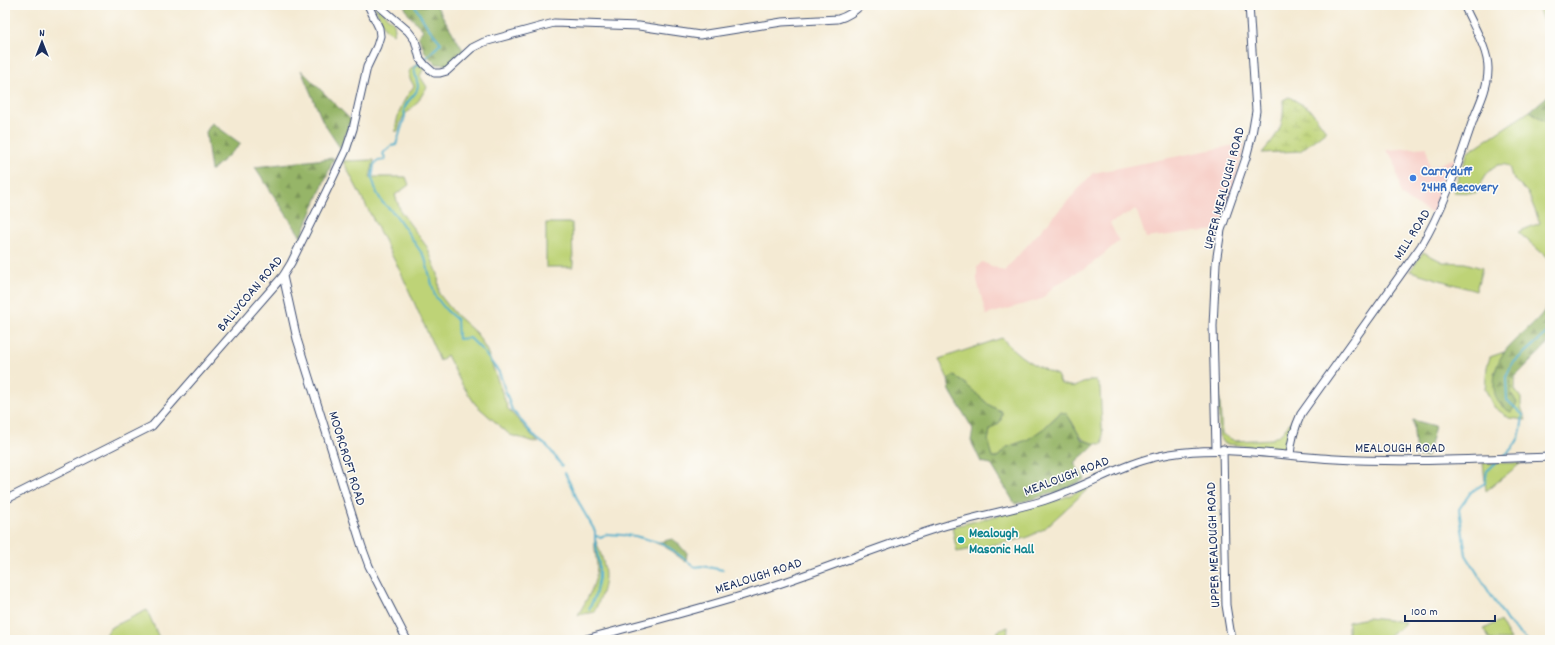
<svg xmlns="http://www.w3.org/2000/svg" width="1555" height="645" viewBox="0 0 1555 645" font-family="Dekko,sans-serif">
  <defs>
    <pattern id="forest-firs" width="22" height="20" patternUnits="userSpaceOnUse"><rect width="22" height="20" fill="#96b568"/><path d="M5 1l3.5 6h-7zM16 11l3.5 6h-7z" fill="#7a9459"/></pattern>
    <pattern id="wetland-marsh" width="20" height="14" patternUnits="userSpaceOnUse"><rect width="20" height="14" fill="#bed377"/><path d="M1 5h8M5 5V1M11 12h8M15 12V8" fill="none" stroke="#a3b569"/></pattern>
  </defs>
  <rect width="100%" height="100%" fill="#fdfcf7"/>
  <filter id="ink" filterUnits="userSpaceOnUse"><feTurbulence type="fractalNoise" baseFrequency=".025" numOctaves="2"/><feDisplacementMap in="SourceGraphic" scale="8" xChannelSelector="R" yChannelSelector="G"/><feConvolveMatrix kernelMatrix="1 2 1 2 8 2 1 2 1" color-interpolation-filters="sRGB"/></filter>
  <filter id="wash" filterUnits="userSpaceOnUse"><feTurbulence type="fractalNoise" baseFrequency=".012" numOctaves="4" result="noise"/><feDisplacementMap in="SourceGraphic" scale="16" xChannelSelector="R" yChannelSelector="G"/><feGaussianBlur stdDeviation="0.9" result="paint"/><feColorMatrix in="noise" values="0 0 0 0 0 0 0 0 0 0 0 0 0 0 0 0 0 1.4 0 .05"/><feComposite in="paint" operator="in"/></filter>
  <g filter="url(#wash)">
    <rect width="100%" height="100%" fill="#f4ead3"/>
    <!-- built -->
    <path fill="#f7d0c9" d="M 1245,143 L 1230,199 L 1219,230 L 1184,233 L 1146,238 L 1136,209 L 1110,223 L 1119,241 L 1093,263 L 1054,286 L 1042,299 L 986,315 L 977,280 L 977,267 L 982,262 L 1004,271 L 1093,173 Z
      M 1427,147 L 1429,168 L 1455,158 L 1449,177 L 1447,176 L 1434,215 L 1403,197 L 1401,194 L 1394,159 L 1386,150 Z"/>
    <!-- grass -->
    <path fill="#bed377" stroke="#6c816a" d="M 374,5 L 394,23 L 395,29 L 393,34 L 385,29 Z
      M 1537,5 L 1550,5 L 1550,30 L 1542,19 Z
      M 417,63 L 424,68 L 420,76 L 427,87 C 423,93 420,99 416,104 C 405,116 402,113 398,131 L 395,131 C 398,111 402,102 414,86 L 409,77 L 409,71 Z
      M 1530,111 L 1547,123 L 1550,122 L 1550,260 L 1518,232 L 1540,223 L 1528,193 L 1512,177 L 1509,166 C 1491,159 1483,179 1477,193 L 1453,192 L 1468,152 Z
      M 374,160 L 370,177 L 406,177 L 409,185 L 395,195 L 401,212 L 427,247 L 438,274 L 439,294 L 456,315 L 477,334 L 487,351 L 508,409 L 539,443 L 510,435 L 476,405 L 461,383 L 447,355 L 440,361 L 402,275 L 343,161 Z
      M 546,223 L 572,223 L 573,267 L 546,267 Z
      M 1423,252 L 1443,262 L 1465,263 L 1482,268 L 1476,291 L 1410,271 Z
      M 1002,338 C 1020,358 1032,365 1057,375 L 1061,384 L 1074,387 L 1090,380 L 1096,380 L 1100,388 L 1103,444 C 1070,444 1081,421 1061,412 L 1043,429 L 1027,440 L 1007,447 L 997,458 L 991,458 L 988,441 L 990,430 L 1001,421 L 1002,412 L 989,405 L 961,380 L 954,376 L 948,379 L 939,359 Z
      M 1504,352 L 1494,373 L 1517,403 L 1511,393 L 1511,381 L 1515,377 L 1515,390 L 1521,398 L 1521,407 L 1526,420 L 1509,418 L 1494,407 L 1485,389 L 1487,367 L 1490,357 Z
      M 1218,376 L 1222,434 L 1235,441 L 1272,439 L 1282,433 L 1299,411 L 1289,441 L 1286,446 L 1280,449 L 1225,444 L 1219,436 Z
      M 1483,463 L 1521,463 L 1486,491 Z
      M 1091,486 L 1044,529 L 1026,538 L 957,552 L 952,527 L 1058,500 Z
      M 595,539 C 608,570 609,581 594,612 L 578,615 C 587,599 597,584 597,565 C 596,556 594,548 595,539 Z
      M 147,610 L 160,640 L 107,640 L 106,635 L 110,628 Z
      M 1368,618 L 1406,622 C 1384,644 1377,640 1348,640 L 1348,622 Z
      M 1500,621 L 1511,640 L 1490,640 L 1484,629 Z
      M 1008,627 L 1007,640 L 997,640 L 998,631 Z"/>
    <!-- forest -->
    <path fill="url(#forest-firs)" stroke="#587263" d="M 404,5 L 436,5 L 463,50 L 448,65 L 436,64 L 426,54 L 418,36 L 423,30 L 408,14 Z
      M 301,70 L 351,120 L 340,148 L 323,122 Z
      M 1550,94 L 1550,122 L 1547,123 L 1530,111 Z
      M 212,123 L 241,144 L 211,171 L 206,132 Z
      M 334,158 L 301,237 L 255,167 Z
      M 1550,299 L 1550,342 L 1511,381 L 1511,393 L 1517,403 L 1511,412 C 1500,407 1494,399 1494,386 C 1494,348 1520,340 1541,315 C 1545,311 1547,304 1550,299 Z
      M 954,376 L 961,380 L 989,405 L 1002,412 L 1001,421 L 990,430 L 988,441 L 992,458 L 997,458 L 1007,447 L 1027,440 L 1043,429 L 1061,412 L 1067,414 L 1082,440 L 1096,444 L 1074,463 L 1085,479 L 1060,491 L 1015,504 L 991,464 L 981,462 L 971,441 L 973,429 L 950,391 L 948,379 Z
      M 1413,420 L 1435,426 L 1427,457 L 1416,457 Z
      M 672,539 C 680,543 681,549 687,552 L 686,562 L 664,546 L 656,543 Z"/>
    <!-- wetland -->
    <path fill="url(#wetland-marsh)" stroke="#6c816a" d="M 1289,97 L 1310,109 L 1326,131 L 1300,151 L 1262,153 C 1278,134 1285,126 1283,100 Z"/>
    <g fill="none" stroke-linecap="round" stroke-linejoin="round">
      <!-- stream -->
      <path stroke="#4daecc" stroke-width="2" d="M 414,5 L 427,26 L 441,43 L 424,60
        M 420,63 L 414,68 L 418,86 L 416,92 L 407,103 L 404,109 L 405,116 L 396,145 L 391,146 L 383,153 L 385,158 L 384,160 L 377,161 L 374,165 L 372,178 L 377,193 L 382,202 L 395,214 L 425,258 L 435,296 L 446,310 L 457,320 L 458,339 L 470,338 L 481,349 L 499,372 L 512,410 L 536,438 L 548,447 L 562,466
        M 1503,457 C 1519,443 1521,436 1523,415 L 1507,400 L 1506,377 L 1512,364 L 1550,330
        M 1498,461 L 1487,471 L 1485,483 L 1471,492 L 1459,509 L 1466,555 L 1507,621 L 1527,640
        M 565,473 L 581,507 L 595,531 L 595,539 L 599,565 L 599,578 L 595,596 L 589,609
        M 595,536 L 600,537 L 608,534 L 635,536 L 664,544 L 695,567 L 702,566 L 723,570"/>
    </g>
  </g>
  <g filter="url(#ink)">
    <g fill="none" stroke-linecap="round" stroke-linejoin="round">
      <defs>
        <path id="minor" d="M 378,5 L 408,31 L 415,40 L 420,59 L 425,65 L 434,73 L 440,73 L 447,71 L 472,48 L 484,42 L 554,23 L 639,26 L 700,35 L 782,22 L 838,19 C 848,16 853,12 861,5
          M 283,276 L 297,339 L 362,547 L 369,566 L 407,640
          M 1216,449 L 1213,326 L 1216,263 L 1221,230 L 1246,158 L 1252,134 L 1256,111 L 1249,5
          M 1223,449 L 1226,605 L 1230,630 L 1233,640
          M 1290,455 C 1291,440 1295,427 1301,414 L 1421,246 C 1445,206 1458,164 1473,120 C 1479,105 1488,87 1488,70 C 1489,50 1472,24 1464,5
          M 5,500 L 152,426 L 283,276 L 291,263 L 327,190 L 346,150 L 353,129 L 367,67 L 377,46 L 380,36 L 379,28 L 368,5
          M 583,640 C 641,624 700,609 757,591 C 819,572 879,546 941,527 C 973,517 1006,511 1039,502 C 1084,489 1123,461 1170,454 C 1225,445 1279,456 1335,459 C 1406,463 1478,459 1550,457"/>
      </defs>
      <!-- minor casing -->
      <use href="#minor" stroke="#3c4b70" stroke-width="9"/>
      <!-- minor -->
      <use href="#minor" stroke="#fff" stroke-width="7"/>
    </g>
  </g>
  <!-- markers -->
  <circle fill="#3f7fe0" stroke="#fdfcf7" stroke-width="1.5" cx="1413" cy="178" r="4"/>
  <circle fill="#0f9aa8" stroke="#fdfcf7" stroke-width="1.5" cx="961" cy="540" r="4"/>
  <g text-anchor="middle" stroke-width="3" stroke-linejoin="round" paint-order="stroke">
    <!-- shop labels -->
    <g font-size="14" font-weight="bold" fill="#366cbe" stroke="#fdfcf7" text-anchor="start">
      <text x="1421" y="175">Carryduff<tspan x="1421" dy="16">24HR Recovery</tspan></text>
    </g>
    <!-- street labels -->
    <g font-size="14" fill="#1b2f5e" stroke="#fdfcf7">
      <text transform="translate(1223 188) rotate(-75)" y="5">UPPER MEALOUGH ROAD</text>
      <text transform="translate(1411 234) rotate(-58)" y="5">MILL ROAD</text>
      <text transform="translate(249 293) rotate(-50)" y="5">BALLYCOAN ROAD</text>
      <text x="1400" y="452">MEALOUGH ROAD</text>
      <text transform="translate(348 458) rotate(73)" y="5">MOORCROFT ROAD</text>
      <text transform="translate(1066 475) rotate(-21)" y="5">MEALOUGH ROAD</text>
      <text transform="translate(1212 545) rotate(-92)" y="5">UPPER MEALOUGH ROAD</text>
      <text transform="translate(758 575) rotate(-18)" y="5">MEALOUGH ROAD</text>
    </g>
    <!-- culture labels -->
    <g font-size="14" font-weight="bold" fill="#0d838f" stroke="#fdfcf7" text-anchor="start">
      <text x="969" y="537">Mealough<tspan x="969" dy="16">Masonic Hall</tspan></text>
    </g>
  </g>
  <!-- margin -->
  <rect width="1555" height="645" fill="none" stroke="#fdfcf7" stroke-width="20"/>
  <!-- north arrow -->
  <g transform="translate(42 42)" stroke="#fdfcf7" stroke-width="3" paint-order="stroke">
  <path d="M0-3L7 15L0 10L-7 15Z" fill="#1b2f5e"/>
  <text y="-6" font-size="11" font-weight="bold" text-anchor="middle" fill="#1b2f5e">N</text>
  </g>
  <!-- scale -->
  <path d="M1405 615v6h90v-6" fill="none" stroke="#1b2f5e" stroke-width="2"/>
  <text x="1411" y="615" font-size="12" fill="#1b2f5e" stroke="#fdfcf7" stroke-width="3" paint-order="stroke">100 m</text>
</svg>
